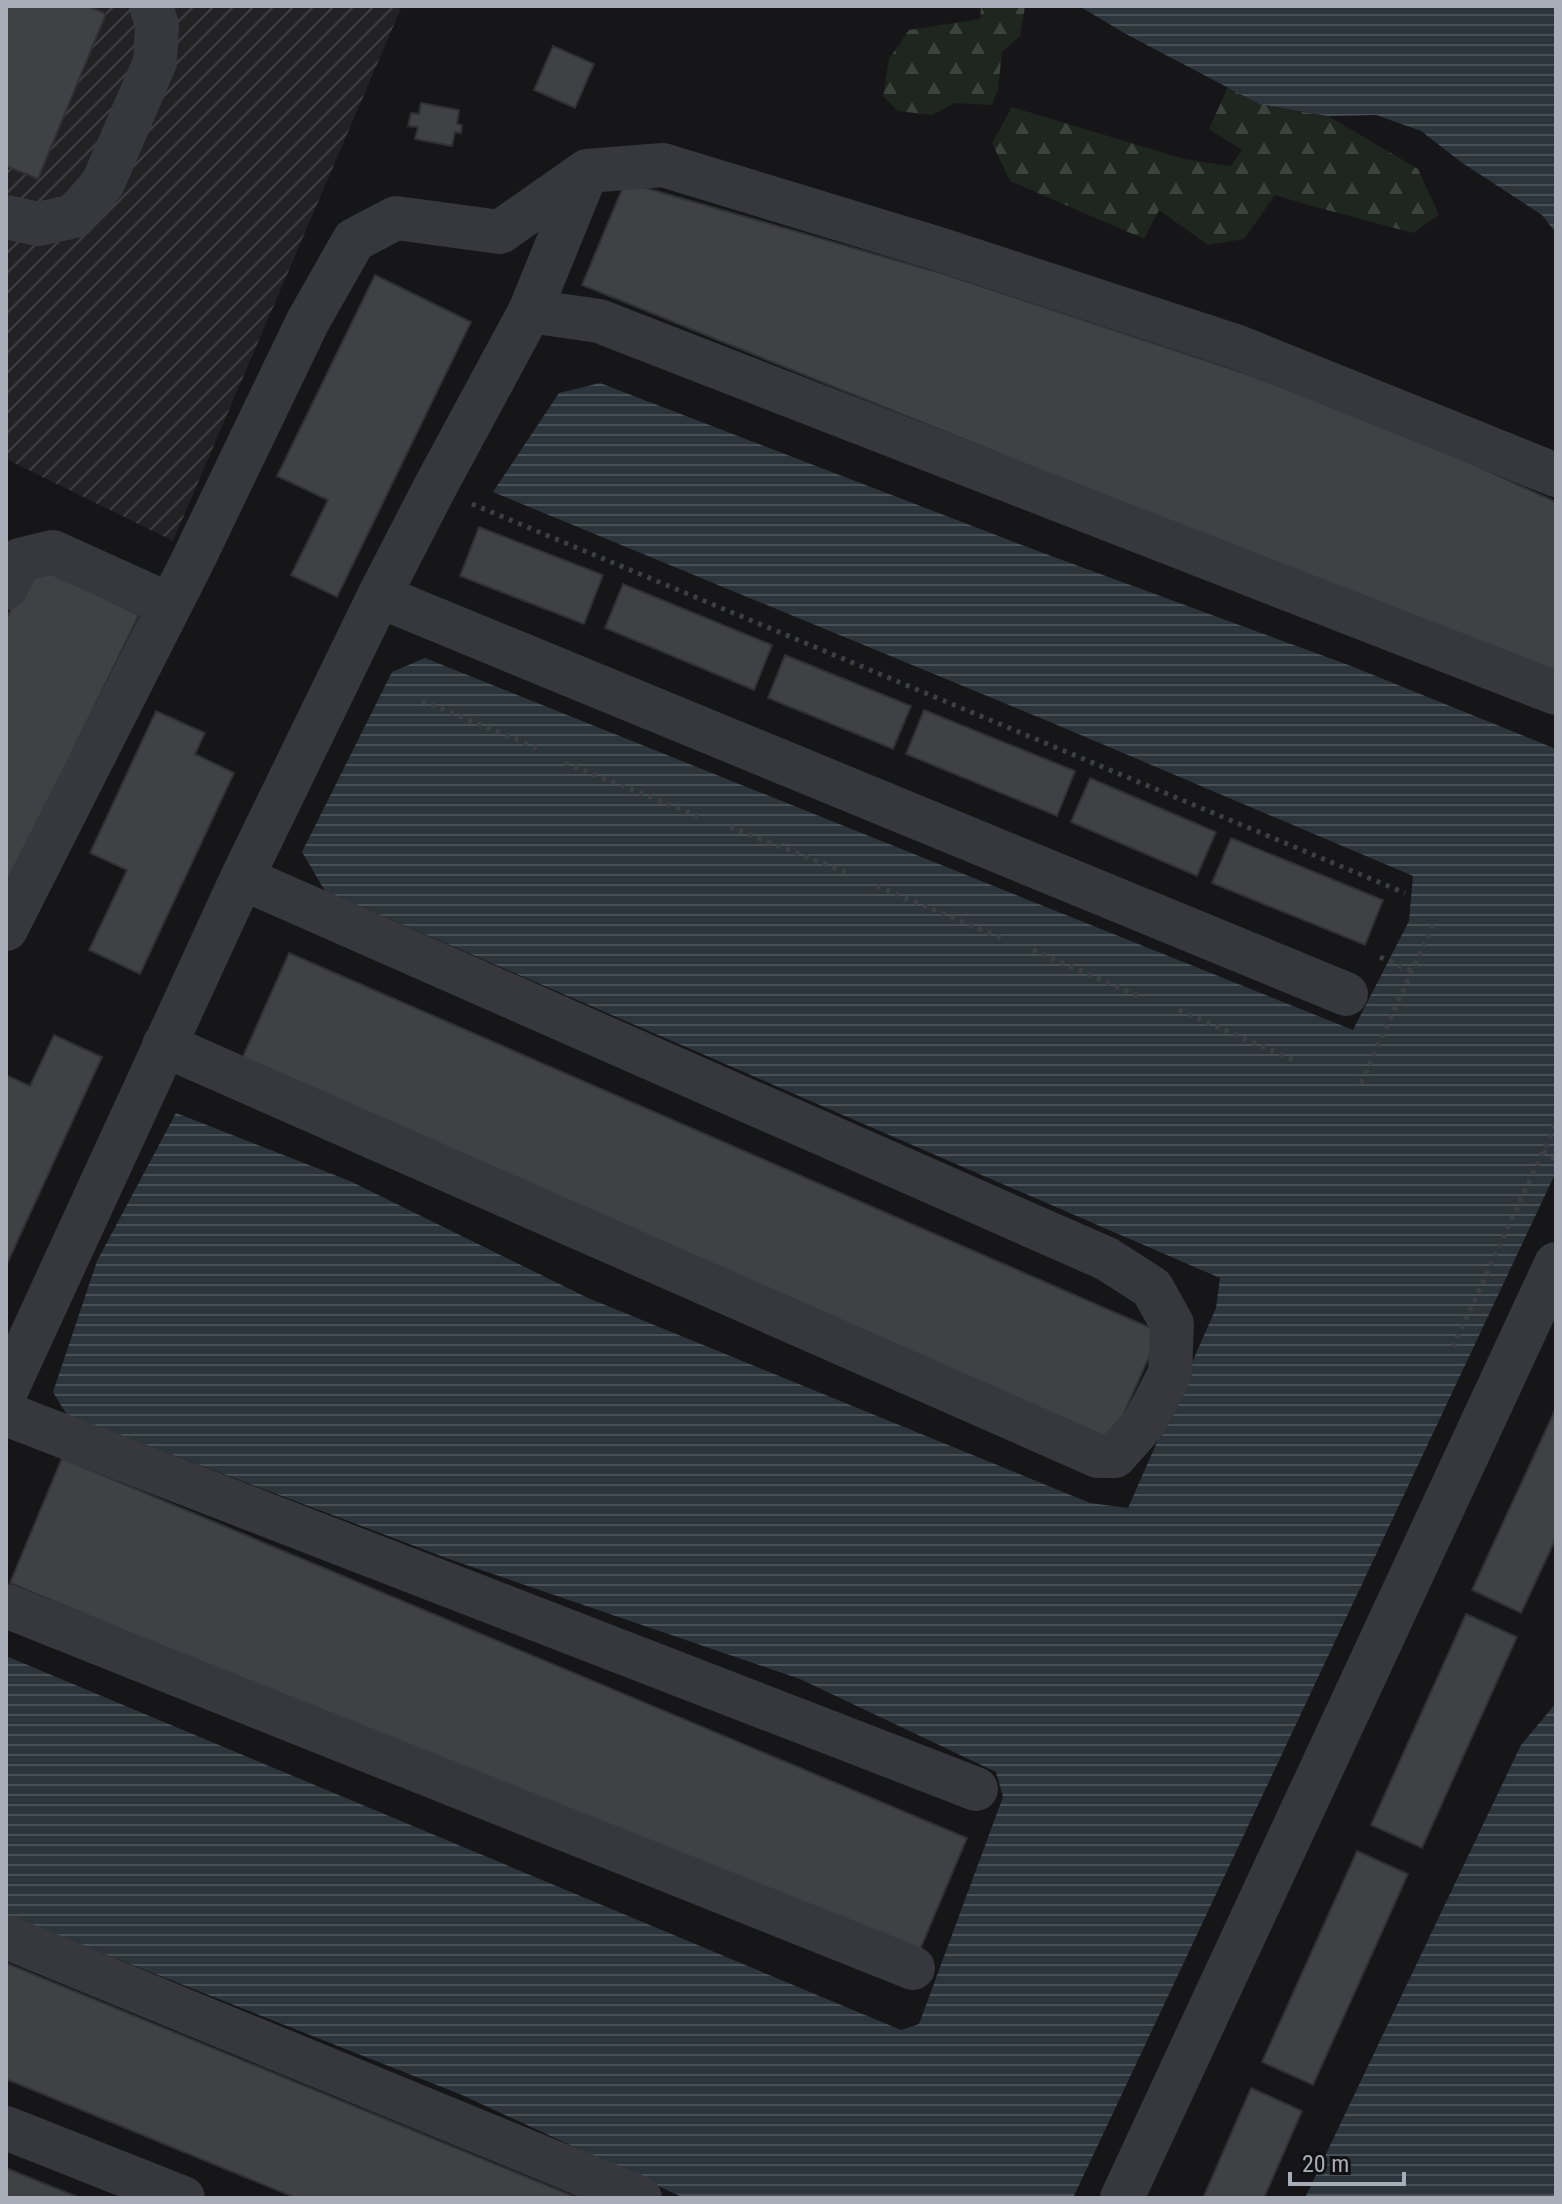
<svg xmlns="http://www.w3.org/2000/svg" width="1562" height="2204" viewBox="0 0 1562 2204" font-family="'Roboto Condensed',sans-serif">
  <defs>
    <pattern id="industrial-furrows" width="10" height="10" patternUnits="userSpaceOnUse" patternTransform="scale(2)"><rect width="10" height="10" fill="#222225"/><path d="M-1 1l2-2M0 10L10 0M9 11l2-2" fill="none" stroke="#3f3f43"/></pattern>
    <pattern id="forest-firs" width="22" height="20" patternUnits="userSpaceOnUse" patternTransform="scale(2)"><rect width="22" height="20" fill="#1e261f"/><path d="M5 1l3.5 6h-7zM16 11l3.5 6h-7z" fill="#3c433d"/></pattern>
    <pattern id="water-rules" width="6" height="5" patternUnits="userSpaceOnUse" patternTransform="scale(2)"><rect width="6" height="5" fill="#2c353c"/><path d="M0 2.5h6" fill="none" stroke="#485056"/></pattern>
  </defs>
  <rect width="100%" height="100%" fill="#161618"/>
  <!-- industrial -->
  <path fill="url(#industrial-furrows)" d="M 6,6 L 402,6 L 173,541 L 6,459 Z"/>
  <!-- forest -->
  <path fill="url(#forest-firs)" d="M 981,6 L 1025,6 L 1020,36 L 1002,52 L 998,89 L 992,105 L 955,103 L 932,115 L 898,111 L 883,96 L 889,59 L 909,30 L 980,19 Z
    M 1228,87 L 1259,104 L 1328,116 L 1418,169 L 1439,215 L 1413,233 L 1301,203 L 1275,195 L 1244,239 L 1208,245 L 1159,210 L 1144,239 L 1010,181 L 992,143 L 1012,107 L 1184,159 L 1231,166 L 1242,150 L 1209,129 Z"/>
  <!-- water -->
  <path fill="url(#water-rules)" d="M 1079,6 L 1556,6 L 1556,233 L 1542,215 L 1461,162 L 1421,131 L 1376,115 L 1328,116 L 1259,104 L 1126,34 Z
    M 600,383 L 1035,550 L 1351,666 L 1556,749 L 1556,1172 L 1073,2198 L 684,2198 L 462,2095 L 6,1915 L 6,1656 L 901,2030 L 919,2024 L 1003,1797 L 996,1772 L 800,1679 L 449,1559 L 67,1415 L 53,1392 L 97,1261 L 176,1113 L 350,1181 L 588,1298 L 1090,1503 L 1128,1508 L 1216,1308 L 1220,1278 L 325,891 L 302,852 L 392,672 L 425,658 L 1353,1030 L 1409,921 L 1413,876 L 1050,722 L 493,492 L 559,393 Z
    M 1556,1703 L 1556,2198 L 1305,2198 L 1521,1745 Z"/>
  <!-- building -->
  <path fill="#404145" stroke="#303034" stroke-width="2" d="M 6,6 L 88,6 L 106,14 L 38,179 L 6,166 Z
    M 553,46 L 594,64 L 575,108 L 534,90 Z
    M 421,103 L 459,110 L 457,124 L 462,125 L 461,133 L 455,132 L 452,146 L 415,139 L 418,127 L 408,126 L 411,113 L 419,114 Z
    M 625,182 L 944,274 L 1244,373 L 1407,434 L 1556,502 L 1556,679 L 582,285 Z
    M 375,275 L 471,322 L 337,597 L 291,575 L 328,500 L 277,476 Z
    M 479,527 L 603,575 L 584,624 L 460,576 Z
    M 53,573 L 139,615 L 6,888 L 6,619 L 27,577 Z
    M 623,584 L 772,645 L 754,690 L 605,628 Z
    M 785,655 L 911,706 L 893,749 L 768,698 Z
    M 924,710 L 1075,771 L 1057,816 L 906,754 Z
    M 156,711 L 205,733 L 195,754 L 234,773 L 140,974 L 89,950 L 127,870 L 90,853 Z
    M 1090,778 L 1216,832 L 1197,876 L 1071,822 Z
    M 1231,838 L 1383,900 L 1365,945 L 1212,883 Z
    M 289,953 L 1160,1332 L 1112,1441 L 241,1061 Z
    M 54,1035 L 102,1057 L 6,1266 L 6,1075 L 30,1086 Z
    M 1556,1408 L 1556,1538 L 1521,1613 L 1472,1590 Z
    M 62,1458 L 967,1838 L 914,1964 L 10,1583 Z
    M 1466,1614 L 1517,1637 L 1422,1848 L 1371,1825 Z
    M 1357,1851 L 1408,1874 L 1313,2085 L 1262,2062 Z
    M 6,1963 L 578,2198 L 296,2198 L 6,2079 Z
    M 1251,2088 L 1302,2111 L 1264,2198 L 1203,2198 Z
    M 6,2168 L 80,2198 L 6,2198 Z"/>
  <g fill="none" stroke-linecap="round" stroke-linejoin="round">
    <!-- path -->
    <path stroke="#3d3f44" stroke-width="5" stroke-dasharray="4 6" stroke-linecap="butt" d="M 472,504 L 1405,893
      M 422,701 L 540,749
      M 565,763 L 698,816
      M 730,827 L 845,872
      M 877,886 L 1001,938
      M 1033,950 L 1143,998
      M 1380,957 L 1412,971
      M 1179,1010 L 1298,1062
      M 1361,1083 L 1433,925
      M 1543,1151 L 1556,1160
      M 1453,1347 L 1556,1123"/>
    <!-- minor -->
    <path stroke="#37383d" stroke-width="44" d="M 6,217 L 38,224 L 75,216 L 103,183 L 155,62 L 157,25 L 151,6
      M 530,311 L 599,321 L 1556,693
      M 6,588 L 20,560 L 53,552 L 170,605
      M 379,596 L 1346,994
      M 6,929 L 193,560 L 308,321 L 354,240 L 396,218 L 500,232 L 587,171 L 663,165 L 939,249 L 1238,347 L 1556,475
      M 164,1045 L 1098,1456 L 1115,1456 L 1145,1422 L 1170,1373 L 1172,1324 L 1152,1288 L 1107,1259 L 242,878
      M 6,1391 L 242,878 L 379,596 L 434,489 L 530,311 L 587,171
      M 6,1414 L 976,1789
      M 6,1606 L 913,1968
      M 6,1937 L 640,2198
      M 6,2128 L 183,2198
      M 1122,2198 L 1556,1264"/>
  </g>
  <!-- border -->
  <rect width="1562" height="2204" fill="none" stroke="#a8adb8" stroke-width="16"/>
  <!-- scale -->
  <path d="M1290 2172v12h114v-12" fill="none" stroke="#a8adb8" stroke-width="4"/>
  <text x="1302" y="2172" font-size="24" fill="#a8adb8" stroke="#111113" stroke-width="6" paint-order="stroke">20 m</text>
</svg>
